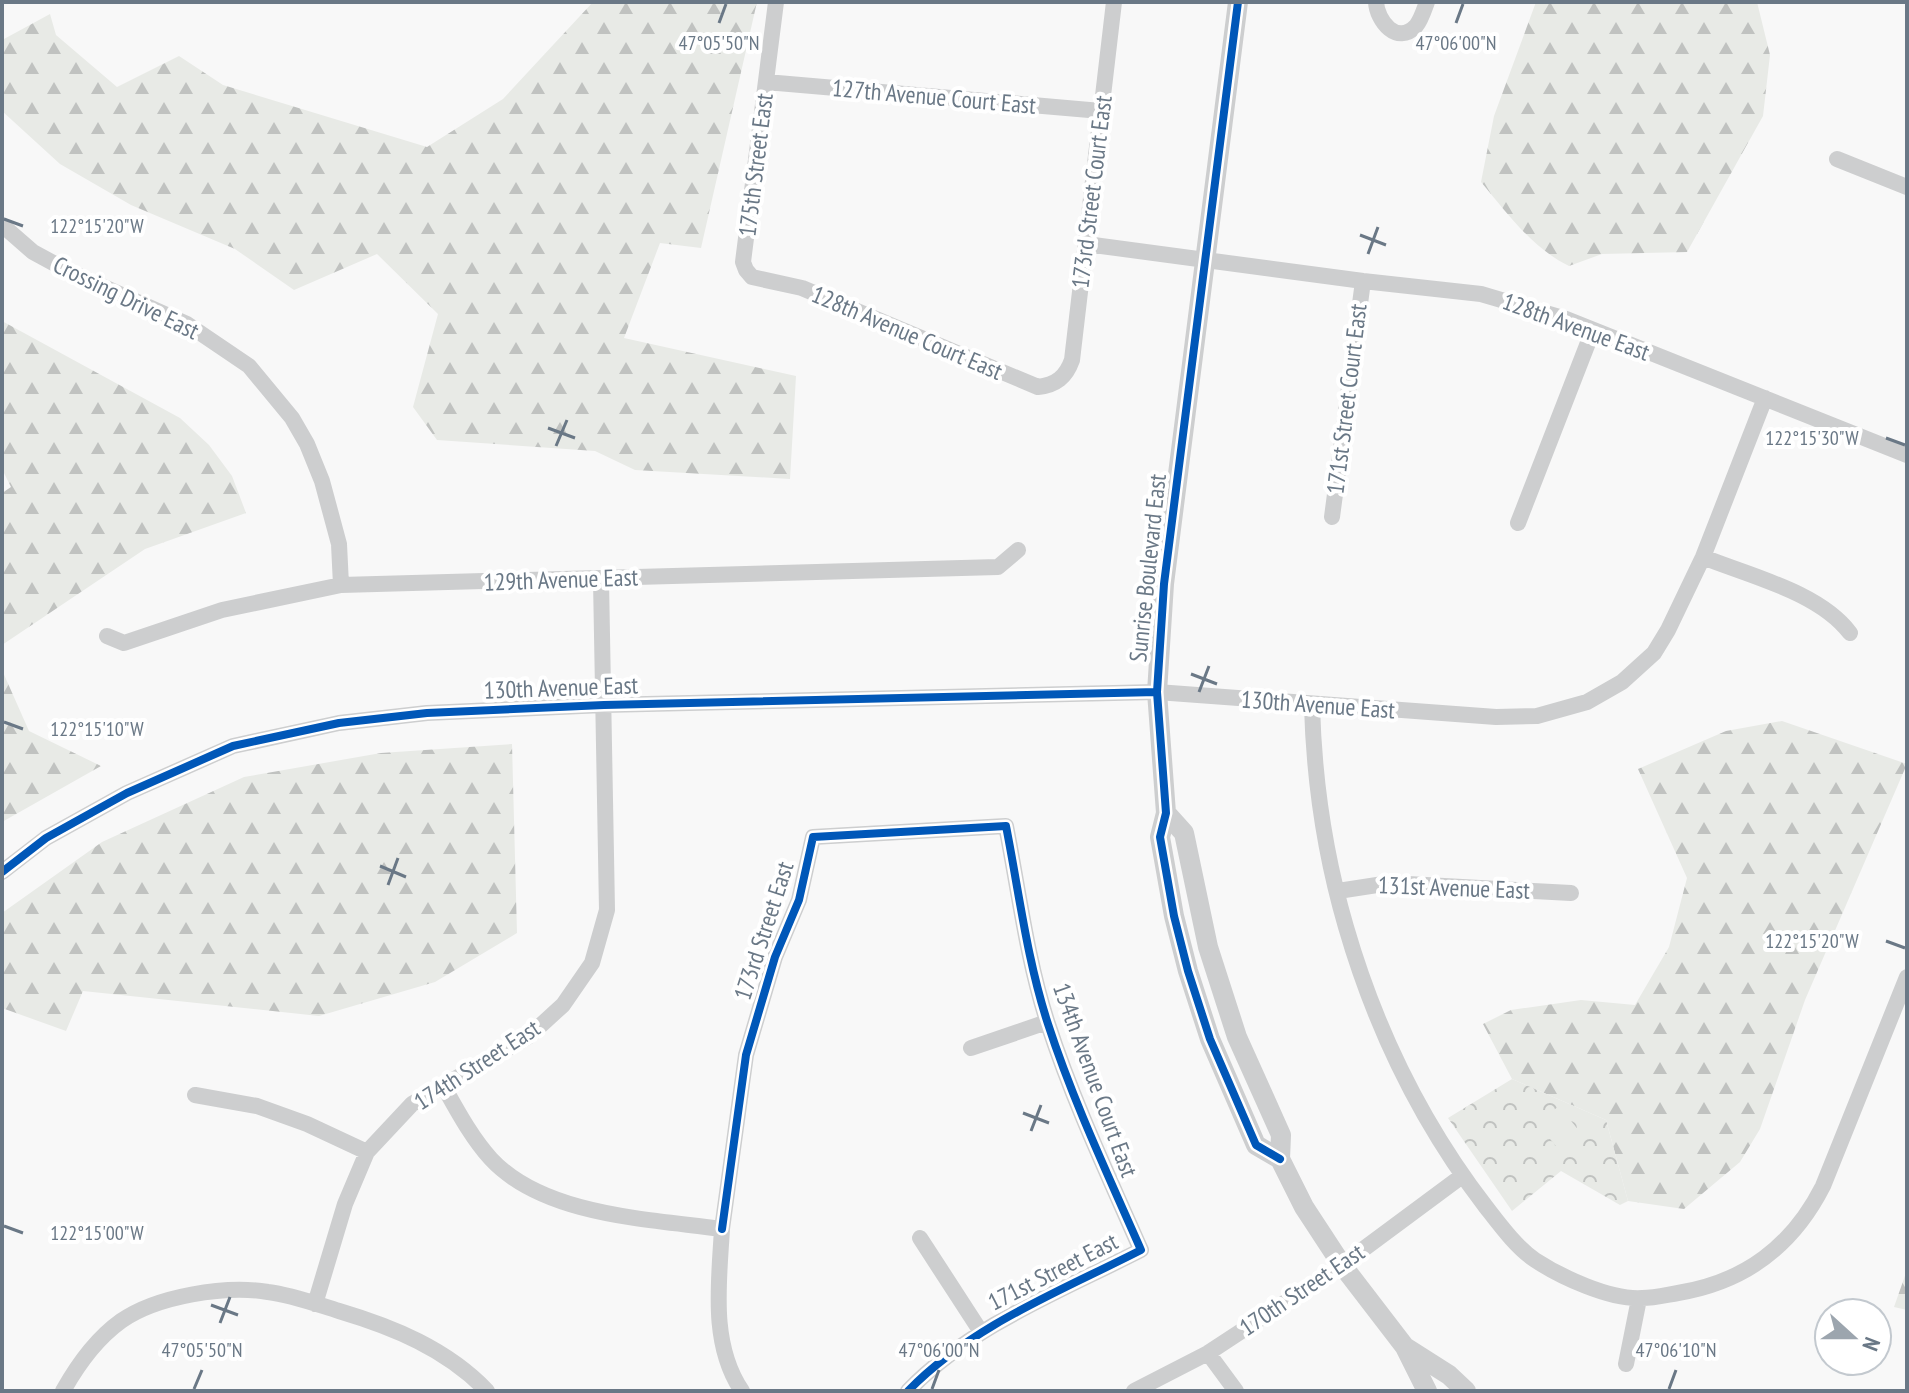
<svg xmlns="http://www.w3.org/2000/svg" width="1909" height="1393" viewBox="0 0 1909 1393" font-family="'PT Sans Narrow',sans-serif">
  <defs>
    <pattern id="forest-firs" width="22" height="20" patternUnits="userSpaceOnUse" patternTransform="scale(2)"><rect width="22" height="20" fill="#e8eae6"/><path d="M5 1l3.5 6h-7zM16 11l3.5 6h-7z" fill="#c0c2c0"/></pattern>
    <pattern id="park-crowns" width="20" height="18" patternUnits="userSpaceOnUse" patternTransform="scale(2)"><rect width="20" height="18" fill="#e8eae6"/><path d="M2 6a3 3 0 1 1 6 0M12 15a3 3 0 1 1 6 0" fill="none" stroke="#c0c2c0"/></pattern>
  </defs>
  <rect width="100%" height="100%" fill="#f8f8f8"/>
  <!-- forest -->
  <path fill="url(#forest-firs)" d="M 593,2 L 757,2 L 701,248 L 660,243 L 624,338 L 796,376 L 790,479 L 635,470 L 595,451 L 437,440 L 413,407 L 438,314 L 377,254 L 294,290 L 235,249 L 131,205 L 60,164 L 2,111 L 2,43 L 4,39 L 50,14 L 56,35 L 117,87 L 179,56 L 223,85 L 427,147 L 503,99 Z
    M 1536,2 L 1757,2 L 1770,55 L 1763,116 L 1687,252 L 1602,254 L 1569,266 C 1532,248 1507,213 1481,182 L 1494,116 Z
    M 2,321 L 180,418 L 209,445 L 232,476 L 246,513 L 145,549 L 2,645 L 2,493 L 11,487 L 2,469 Z
    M 2,670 L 29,731 L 101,766 L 2,822 Z
    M 1782,721 L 1907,764 L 1805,1000 L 1760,1129 L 1740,1162 L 1684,1209 L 1628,1201 L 1606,1120 L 1512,1079 L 1483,1024 L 1511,1010 L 1581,1000 L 1635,1005 L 1669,947 L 1687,878 L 1638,769 L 1726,731 Z
    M 512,744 L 517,933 L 435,982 L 319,1016 L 83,991 L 66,1031 L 2,1008 L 2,913 L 102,842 L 244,777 L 381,753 Z
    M 1907,1270 L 1907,1310 L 1894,1307 Z"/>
  <!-- park -->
  <path fill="url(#park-crowns)" d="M 1512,1079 L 1606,1120 L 1628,1201 L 1620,1205 L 1561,1171 L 1512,1211 L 1448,1118 Z"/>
  <!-- pitch -->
  <path fill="#e8eae6" d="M 1559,1106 L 1580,1132 L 1559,1150 L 1537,1123 Z"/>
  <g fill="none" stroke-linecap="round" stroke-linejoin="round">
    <!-- minor -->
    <path stroke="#cdcecf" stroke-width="16" d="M 776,2 L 743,262 L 746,270 L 752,277 L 802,288 L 1038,387 C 1056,385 1066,377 1072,360 L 1114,2
      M 1376,2 C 1377,21 1397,46 1416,26 C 1421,20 1424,10 1427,2
      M 766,82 L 1101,111
      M 1837,159 L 1907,187
      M 2,225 L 33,252 L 68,271 L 187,324 L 249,366 L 292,418 L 307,444 L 322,481 L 339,544 L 341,585
      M 1086,244 L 1363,281 L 1481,294 L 1566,319 L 1907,455
      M 1332,517 L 1363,281
      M 1518,523 L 1593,330
      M 1703,557 C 1750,576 1819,592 1850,633
      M 107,636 L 124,643 L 222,610 L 341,585 L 998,567 L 1018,550
      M 1312,706 C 1314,780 1325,855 1346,927 C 1375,1027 1422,1124 1486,1207 C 1500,1225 1516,1247 1535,1260 C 1561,1277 1610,1300 1642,1298 C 1654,1298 1666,1295 1678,1293 C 1745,1282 1792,1247 1823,1186 L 1907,977
      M 2,872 L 46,838 L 127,793 L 233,746 L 339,723 L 427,713 L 604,705 L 1157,692 L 1496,717 L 1537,716 L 1587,702 L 1622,682 L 1654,653 L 1668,630 L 1703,557 L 1765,398
      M 1338,891 L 1390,883 L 1571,893
      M 971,1048 L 1047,1022
      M 444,1087 C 458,1112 472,1138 491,1159 C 544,1216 649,1219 722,1229 C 719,1282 710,1344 742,1391
      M 195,1095 L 257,1106 L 307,1124 L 367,1152
      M 722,1229 L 746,1055 L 775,957 L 799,900 L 813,837 L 1006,826 C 1019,892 1027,960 1048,1024 C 1073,1101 1108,1175 1141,1250 C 1061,1291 972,1325 908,1391
      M 920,1238 L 981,1332
      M 315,1304 L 345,1204 L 367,1152 L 412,1104 L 529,1036 L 563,1005 L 592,963 L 607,910 L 601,580
      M 1208,1353 L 1236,1391
      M 1626,1364 L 1639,1299
      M 63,1391 C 78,1364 96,1339 121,1321 C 157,1296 225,1285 268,1292 C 292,1295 316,1304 339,1311 C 393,1327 447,1349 487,1391
      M 1134,1391 L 1208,1353 L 1342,1265 L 1462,1176"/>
    <!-- tertiary -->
    <path stroke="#cdcecf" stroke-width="20" d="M 1238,2 L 1164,584 L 1157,692 L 1166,813 L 1160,837 L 1174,916 L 1188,971 L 1210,1039 L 1256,1145 L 1280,1159
      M 1166,813 L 1184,833 L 1208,947 L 1237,1037 L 1281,1135 L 1280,1159 L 1304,1207 L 1342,1265 L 1405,1347 L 1427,1391
      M 1405,1347 L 1449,1375 L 1466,1391"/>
    <defs>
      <path id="cycleway" d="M 1238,2 L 1164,584 L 1157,692 L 1166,813 L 1160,837 L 1174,916 L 1188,971 L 1210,1039 L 1256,1145 L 1280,1159
        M 2,872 L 46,838 L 127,793 L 233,746 L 339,723 L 427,713 L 604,705 L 1157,692
        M 722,1229 L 746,1055 L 775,957 L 799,900 L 813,837 L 1006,826 C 1019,892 1027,960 1048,1024 C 1073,1101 1108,1175 1141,1250 C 1061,1291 972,1325 908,1391"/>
    </defs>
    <!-- cycleway casing -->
    <use href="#cycleway" stroke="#fff" stroke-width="13"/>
    <!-- cycleway -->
    <use href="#cycleway" stroke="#0057b8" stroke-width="8"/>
  </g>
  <!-- ticks -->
  <path fill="none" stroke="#6a7886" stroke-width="3" d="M 719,23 L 726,4M 1456,23 L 1463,4M 4,219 L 23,226M 1360,235 L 1386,245M 1368,254 L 1378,227M 548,428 L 575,438M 1886,438 L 1905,445M 556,446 L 567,420M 1191,674 L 1217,684M 1199,692 L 1209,666M 4,722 L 23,729M 380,866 L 406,877M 388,885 L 398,858M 1886,941 L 1905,948M 1023,1113 L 1049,1123M 1031,1131 L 1041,1105M 4,1226 L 23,1233M 211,1305 L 238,1315M 220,1323 L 230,1297M 194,1389 L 202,1370M 932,1389 L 939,1370M 1669,1389 L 1676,1370"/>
  <g text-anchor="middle" stroke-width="8" stroke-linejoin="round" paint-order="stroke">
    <!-- street labels -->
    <g font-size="24" fill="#6a7886" stroke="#fff">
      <text transform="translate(934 97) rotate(5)" y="8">127th Avenue Court East</text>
      <text transform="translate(756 165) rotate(-83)" y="8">175th Street East</text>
      <text transform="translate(1092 192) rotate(-83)" y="8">173rd Street Court East</text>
      <text transform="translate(126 298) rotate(26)" y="8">Crossing Drive East</text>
      <text transform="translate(1576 327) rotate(20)" y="8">128th Avenue East</text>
      <text transform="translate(907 333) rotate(23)" y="8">128th Avenue Court East</text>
      <text transform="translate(1347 399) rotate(-83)" y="8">171st Street Court East</text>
      <text transform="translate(1148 568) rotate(-84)" y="8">Sunrise Boulevard East</text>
      <text transform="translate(561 580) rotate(-2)" y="8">129th Avenue East</text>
      <text transform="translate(561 688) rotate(-2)" y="8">130th Avenue East</text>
      <text transform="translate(1318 705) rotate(4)" y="8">130th Avenue East</text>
      <text transform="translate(1454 888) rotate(2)" y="8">131st Avenue East</text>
      <text transform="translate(764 931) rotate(-72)" y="8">173rd Street East</text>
      <text transform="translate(477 1065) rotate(-33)" y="8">174th Street East</text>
      <text transform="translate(1095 1080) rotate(70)" y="8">134th Avenue Court East</text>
      <text transform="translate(1053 1272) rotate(-27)" y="8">171st Street East</text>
      <text transform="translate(1302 1290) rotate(-34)" y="8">170th Street East</text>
    </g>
  </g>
  <g font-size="20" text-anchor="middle" fill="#6a7886" stroke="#fff" stroke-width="8" stroke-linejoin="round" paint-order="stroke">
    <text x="719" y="50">47°05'50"N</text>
    <text x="1456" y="50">47°06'00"N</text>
    <text x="97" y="233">122°15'20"W</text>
    <text x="1812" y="445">122°15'30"W</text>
    <text x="97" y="736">122°15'10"W</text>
    <text x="1812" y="948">122°15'20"W</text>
    <text x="97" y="1240">122°15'00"W</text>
    <text x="202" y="1357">47°05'50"N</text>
    <text x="939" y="1357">47°06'00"N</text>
    <text x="1676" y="1357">47°06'10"N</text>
  </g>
  <!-- border -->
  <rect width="1909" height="1393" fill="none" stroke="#6a7886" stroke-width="8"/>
  <!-- north arrow -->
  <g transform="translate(1853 1337) rotate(111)"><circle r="38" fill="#ffffff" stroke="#c3c9cf" stroke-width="2"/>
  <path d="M0-6L14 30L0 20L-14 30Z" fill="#9ca5ae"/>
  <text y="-12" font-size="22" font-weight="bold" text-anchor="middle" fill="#6a7886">N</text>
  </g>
</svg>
